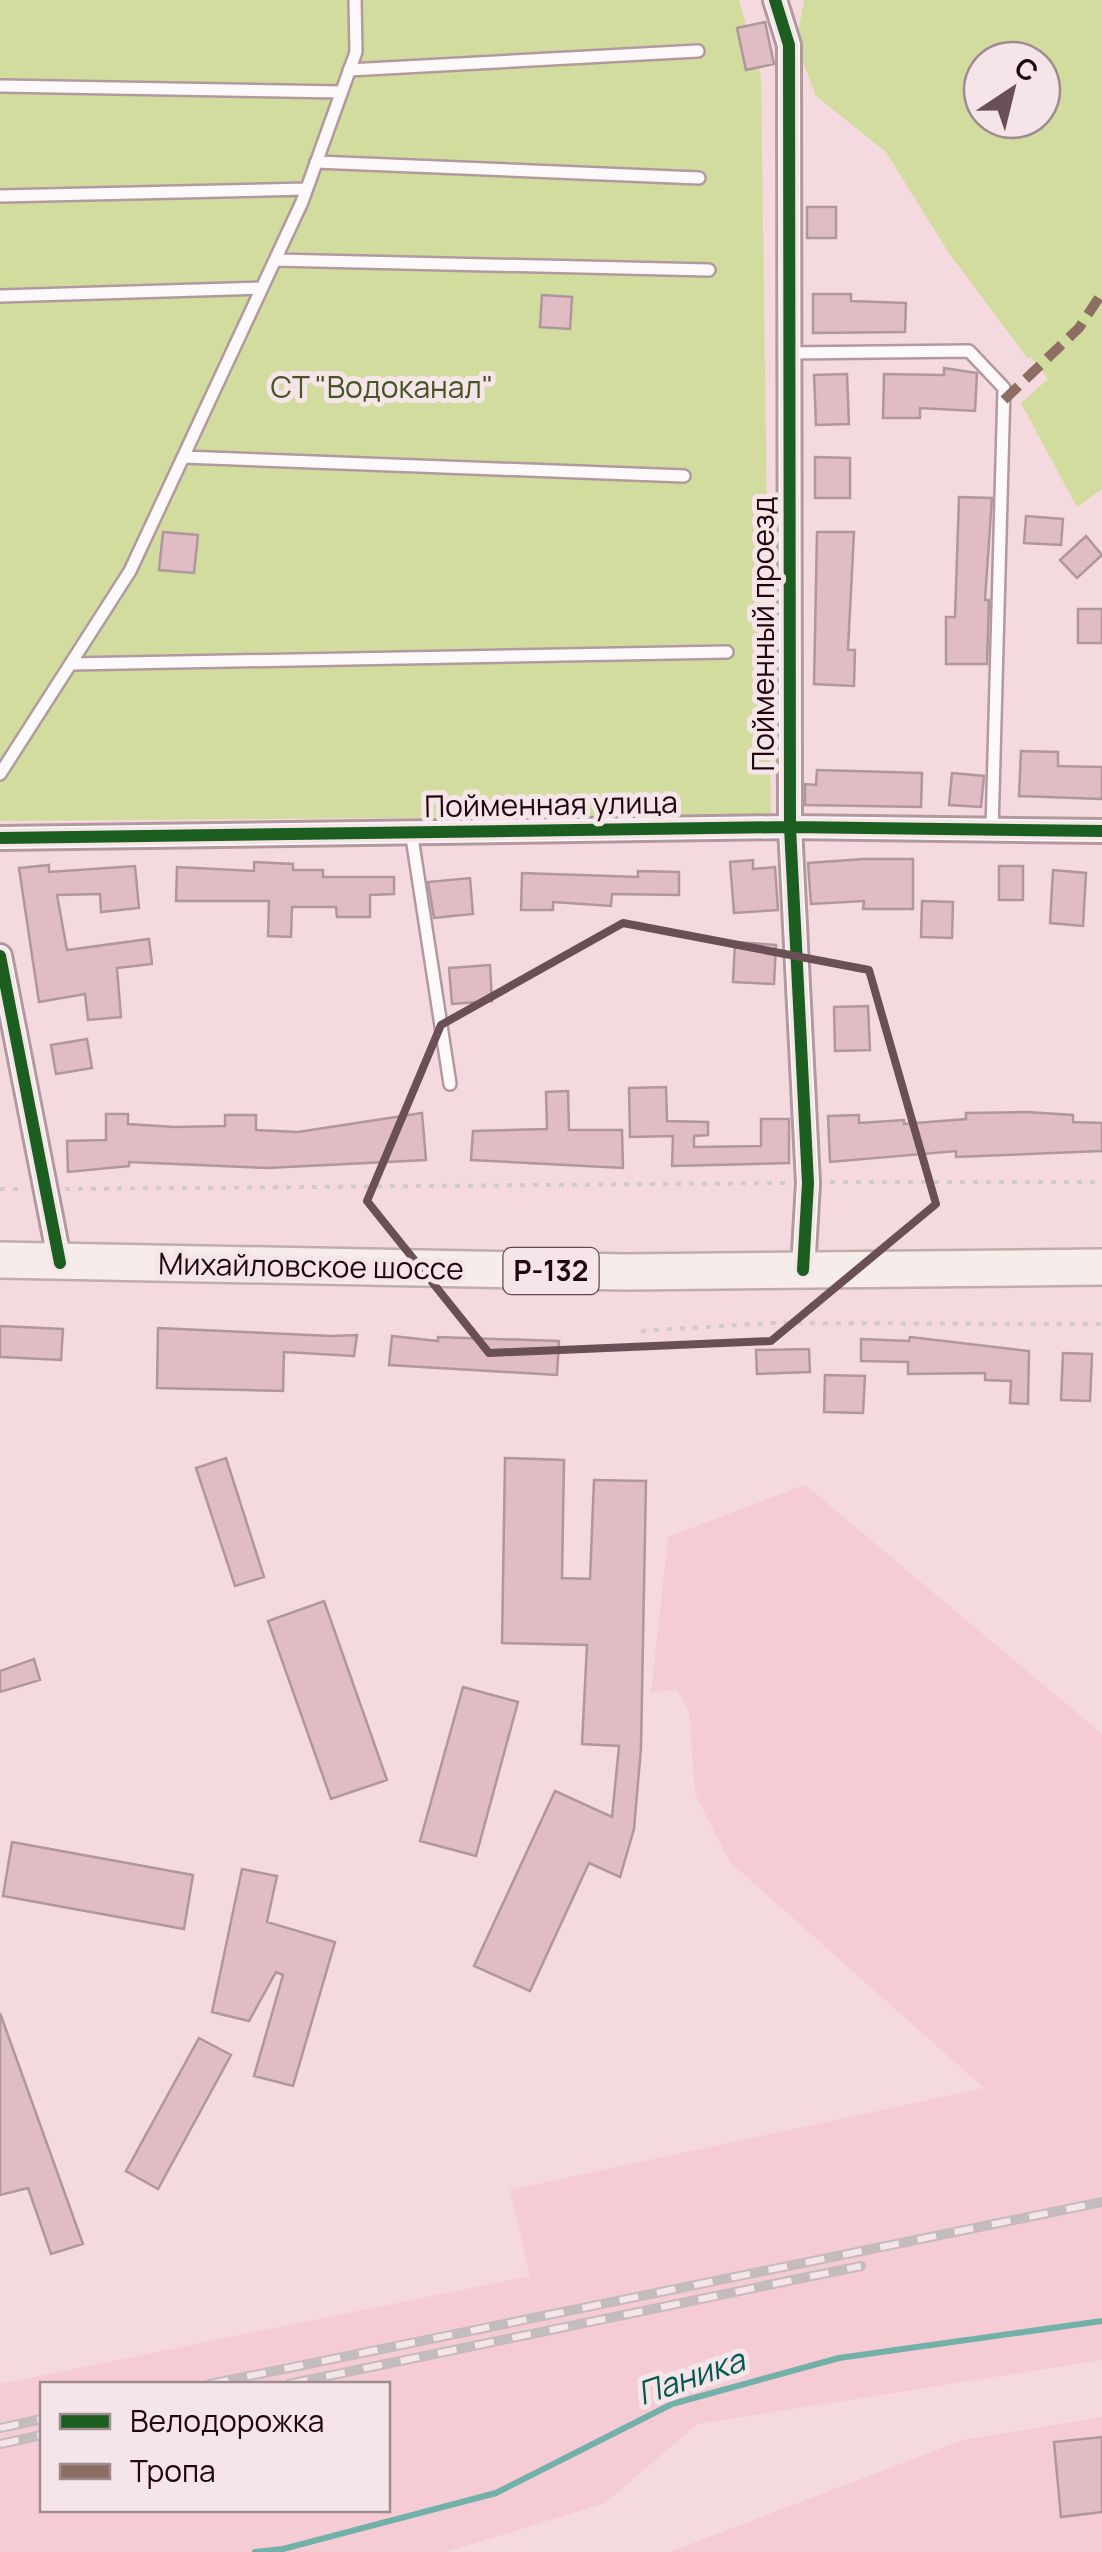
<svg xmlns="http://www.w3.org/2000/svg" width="1102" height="2552" viewBox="0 0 1102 2552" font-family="Manrope,sans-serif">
  <rect width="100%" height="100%" fill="#f4d9de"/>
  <!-- built -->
  <path fill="#f5cbd4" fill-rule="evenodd" d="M 805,1485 L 1102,1734 L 1102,2360 L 697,2424 L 605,2503 L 446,2552 L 0,2552 L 0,2384 L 530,2276 L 510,2190 L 984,2088 L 730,1862 L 695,1794 L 689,1711 L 677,1689 L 651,1693 L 668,1537 ZM 388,2384 L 388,2510 L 42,2510 L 42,2384 Z
    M 1102,2417 L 1102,2552 L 670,2552 L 963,2440 Z"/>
  <!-- green -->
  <path fill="#d2dc9e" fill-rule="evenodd" d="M 0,0 L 739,0 L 761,76 L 771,815 L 0,821 Z
    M 804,0 L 1102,0 L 1102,489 L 1077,507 L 1021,403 L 1048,379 L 1031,357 L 1028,359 L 949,253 L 886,152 L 816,96 L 796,44 ZM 982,60 L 1042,60 L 1042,120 L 982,120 Z"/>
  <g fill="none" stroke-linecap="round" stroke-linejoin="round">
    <!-- stream -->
    <path stroke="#72b0aa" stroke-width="6" d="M 255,2552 L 283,2549 L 496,2493 L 672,2404 L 839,2358 L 1102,2321"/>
  </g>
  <!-- building -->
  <path fill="#e0bcc4" stroke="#b0969d" stroke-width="2.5" d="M 765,22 L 774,64 L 746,70 L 737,28 Z
    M 807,207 L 836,207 L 836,238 L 807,238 Z
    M 813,294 L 851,294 L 851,301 L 906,303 L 905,332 L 813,333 Z
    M 542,295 L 572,297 L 570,329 L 540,327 Z
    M 944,368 L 977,373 L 975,411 L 920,408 L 920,418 L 883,418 L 884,374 L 944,375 Z
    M 847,374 L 849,424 L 816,425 L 814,375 Z
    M 815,457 L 850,458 L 850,498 L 815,498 Z
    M 959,497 L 992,498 L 985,600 L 989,600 L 987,664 L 946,664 L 946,617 L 955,617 Z
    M 1026,516 L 1063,519 L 1061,545 L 1024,543 Z
    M 163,532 L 198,535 L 194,573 L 159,570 Z
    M 817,532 L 854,532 L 848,650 L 855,650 L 854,686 L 814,684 Z
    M 1086,536 L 1102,555 L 1077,578 L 1060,560 Z
    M 1078,609 L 1102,609 L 1102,643 L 1078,643 Z
    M 1021,751 L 1058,752 L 1058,766 L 1102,767 L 1102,799 L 1019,796 Z
    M 817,770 L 922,773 L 921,807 L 805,805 L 805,784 L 816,785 Z
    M 952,773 L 984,776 L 981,807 L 949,805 Z
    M 864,859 L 913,859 L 913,909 L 863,909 L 864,901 L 811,904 L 808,863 Z
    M 753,860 L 753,869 L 775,867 L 778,910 L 734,913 L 730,862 Z
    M 254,862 L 293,864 L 293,870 L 323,870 L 323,877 L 394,877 L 394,894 L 370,895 L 370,917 L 337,917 L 336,907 L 292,907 L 291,937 L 268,936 L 269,901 L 176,901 L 177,867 L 254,871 Z
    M 49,865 L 49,872 L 135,866 L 139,908 L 101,912 L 100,894 L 57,895 L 67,950 L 149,939 L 152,964 L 117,968 L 121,1017 L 88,1020 L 85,994 L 39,1002 L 19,868 Z
    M 999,866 L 1023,866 L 1023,900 L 999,900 Z
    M 1053,870 L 1086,873 L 1083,926 L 1050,923 Z
    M 638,871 L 679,872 L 679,895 L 612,894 L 611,906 L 553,902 L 553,910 L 521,910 L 522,873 L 638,877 Z
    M 470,878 L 473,914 L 434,918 L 428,882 Z
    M 922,901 L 953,902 L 952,938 L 921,937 Z
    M 735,942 L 776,945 L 774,984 L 733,982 Z
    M 490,965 L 492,1001 L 452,1004 L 449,968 Z
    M 868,1006 L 870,1050 L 835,1051 L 834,1007 Z
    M 87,1039 L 92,1068 L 56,1074 L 51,1045 Z
    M 666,1087 L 667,1121 L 708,1122 L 708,1135 L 694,1136 L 694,1147 L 761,1146 L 761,1119 L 789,1119 L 789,1163 L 672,1166 L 673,1136 L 630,1137 L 629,1088 Z
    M 568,1091 L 569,1130 L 622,1130 L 623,1168 L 471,1160 L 473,1131 L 547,1129 L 546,1092 Z
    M 1027,1112 L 1073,1115 L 1073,1122 L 1102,1123 L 1102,1151 L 956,1157 L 956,1151 L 830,1162 L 828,1116 L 859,1115 L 859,1123 L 904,1120 L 904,1124 L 966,1119 L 966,1113 Z
    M 422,1113 L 426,1160 L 267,1168 L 129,1162 L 129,1166 L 68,1172 L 67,1141 L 106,1140 L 106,1114 L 128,1114 L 128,1124 L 174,1127 L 225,1126 L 225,1115 L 256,1115 L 256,1130 L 298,1132 Z
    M 0,1326 L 63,1329 L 61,1360 L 0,1357 Z
    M 158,1328 L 332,1336 L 357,1335 L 354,1356 L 284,1352 L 283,1391 L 157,1388 Z
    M 392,1336 L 438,1341 L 438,1337 L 559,1341 L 557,1375 L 389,1365 Z
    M 910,1337 L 1029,1351 L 1028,1404 L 1010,1403 L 1011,1381 L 985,1380 L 985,1373 L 908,1374 L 908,1362 L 861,1361 L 861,1339 L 909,1341 Z
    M 809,1349 L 810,1372 L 757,1374 L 756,1350 Z
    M 1063,1353 L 1092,1354 L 1090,1401 L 1061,1400 Z
    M 825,1375 L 865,1376 L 863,1413 L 824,1412 Z
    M 226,1458 L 264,1577 L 235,1586 L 196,1468 Z
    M 505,1458 L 564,1460 L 562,1578 L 590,1579 L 594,1480 L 646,1481 L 641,1748 L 634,1829 L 620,1877 L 589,1863 L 530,1991 L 474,1966 L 555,1791 L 612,1817 L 619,1746 L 582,1744 L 587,1645 L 502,1643 Z
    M 324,1601 L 387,1780 L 331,1799 L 268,1621 Z
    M 34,1659 L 40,1680 L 0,1692 L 0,1671 Z
    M 463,1687 L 518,1702 L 476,1856 L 420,1841 Z
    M 12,1842 L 193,1875 L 184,1929 L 3,1896 Z
    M 242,1869 L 277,1876 L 267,1922 L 335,1942 L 293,2086 L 254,2076 L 283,1975 L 276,1972 L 249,2021 L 212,2012 Z
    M 0,2013 L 83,2244 L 51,2254 L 28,2188 L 0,2195 Z
    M 199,2038 L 231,2055 L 158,2189 L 126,2171 Z
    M 1102,2437 L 1102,2512 L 1061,2517 L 1054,2442 Z"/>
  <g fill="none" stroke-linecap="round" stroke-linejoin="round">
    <defs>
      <path id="service" d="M 349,70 L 698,51
        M 0,86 L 341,92
        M 316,162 L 699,178
        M 0,196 L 306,189
        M 275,260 L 709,270
        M 0,296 L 261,288
        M 788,353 L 969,351 L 1004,388 L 992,830
        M 183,457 L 684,476
        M 71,664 L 727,652
        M 0,774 L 130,571 L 302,202 L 356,52 L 355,0
        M 411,831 L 450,1084"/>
      <path id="minor" d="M 775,0 L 789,45 L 790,827 L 808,1183 L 803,1270
        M 0,838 L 790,827 L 1102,831
        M 0,956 L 60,1263"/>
      <path id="primary" d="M 0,1260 L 626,1272 L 1102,1267"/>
    </defs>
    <!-- service casing -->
    <use href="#service" stroke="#b3999e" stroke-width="16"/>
    <!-- minor casing -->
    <use href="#minor" stroke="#b3999e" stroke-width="28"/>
    <!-- primary casing -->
    <use href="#primary" stroke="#c0aca8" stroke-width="40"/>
    <!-- path -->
    <path stroke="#d1c9ca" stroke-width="4" stroke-dasharray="5 8" stroke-linecap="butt" d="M 830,1182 L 1102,1182
      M 0,1189 L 25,1189
      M 65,1189 L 785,1183
      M 641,1331 L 769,1323 L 1102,1324"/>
    <!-- service -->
    <use href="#service" stroke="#fdf9fa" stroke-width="11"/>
    <!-- minor -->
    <use href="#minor" stroke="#fdf9fa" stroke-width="22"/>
    <!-- primary -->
    <use href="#primary" stroke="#f6edeb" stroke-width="35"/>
    <defs>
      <path id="rail" d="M 210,2384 L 1102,2202
        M 289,2384 L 861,2266
        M 0,2428 L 42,2419
        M 0,2444 L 42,2435"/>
    </defs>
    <!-- rail casing -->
    <use href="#rail" stroke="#c4bbbd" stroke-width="10"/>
    <!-- rail -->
    <use href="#rail" stroke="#f6e5e8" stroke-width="6" stroke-dasharray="19" stroke-linecap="butt"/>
    <!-- quiet -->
    <path stroke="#8d6e63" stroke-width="10" stroke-dasharray="20 10" stroke-linecap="butt" d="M 1004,400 L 1079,328 L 1102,293"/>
    <defs>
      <path id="cycleway" d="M 775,0 L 789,45 L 790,827 L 808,1183 L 803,1270
        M 0,838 L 790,827 L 1102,831
        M 0,956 L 60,1263"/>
    </defs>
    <!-- cycleway casing -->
    <use href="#cycleway" stroke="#f6e5e8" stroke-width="19"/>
    <!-- cycleway -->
    <use href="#cycleway" stroke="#1b5e20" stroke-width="12"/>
  </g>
  <!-- marked area -->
  <path fill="none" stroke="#6a5056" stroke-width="8" stroke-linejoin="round" d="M 623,923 L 869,970 L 936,1204 L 771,1341 L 489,1353 L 367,1201 L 441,1025 Z"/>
  <g text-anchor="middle" stroke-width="10" stroke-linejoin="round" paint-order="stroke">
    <!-- shield labels -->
    <rect fill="#f6e5e8" stroke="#60494f" stroke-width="2.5" x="503.5" y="1248" width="95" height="46" rx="8"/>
    <g font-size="28" font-weight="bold" fill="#20060d">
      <text x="551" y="1281">Р-132</text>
    </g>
    <!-- park labels -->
    <g font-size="30" fill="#455525" stroke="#f6e5e8">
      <text x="382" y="398">СТ "Водоканал"</text>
    </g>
    <!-- street labels -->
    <g font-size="30" fill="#20060d" stroke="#f6e5e8">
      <text transform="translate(764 634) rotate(-90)" y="10">Пойменный проезд</text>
      <text transform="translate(551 805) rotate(-1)" y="10">Пойменная улица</text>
      <text transform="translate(311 1267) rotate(1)" y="10">Михайловское шоссе</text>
    </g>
    <!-- water labels -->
    <g font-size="32" font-style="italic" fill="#005a53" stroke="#f6e5e8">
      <text transform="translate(691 2377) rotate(-19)" y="11">Паника</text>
    </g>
  </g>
  <!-- legend -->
  <rect x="40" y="2382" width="350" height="130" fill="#f6e5e8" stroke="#a08c90" stroke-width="2.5"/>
  <rect x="60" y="2414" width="50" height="15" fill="#1b5e20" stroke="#a08c90" stroke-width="2.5"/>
  <text x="130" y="2432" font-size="30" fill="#20060d">Велодорожка</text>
  <rect x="60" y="2464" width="50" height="15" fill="#8d6e63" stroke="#a08c90" stroke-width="2.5"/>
  <text x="130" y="2482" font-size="30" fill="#20060d">Тропа</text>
  <!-- north arrow -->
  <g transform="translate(1012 90) rotate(35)"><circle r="48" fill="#f6e5e8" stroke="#a08c90" stroke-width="2.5"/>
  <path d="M0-8L18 38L0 25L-18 38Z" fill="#6a5056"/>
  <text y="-15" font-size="28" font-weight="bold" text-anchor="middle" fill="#20060d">С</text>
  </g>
</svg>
